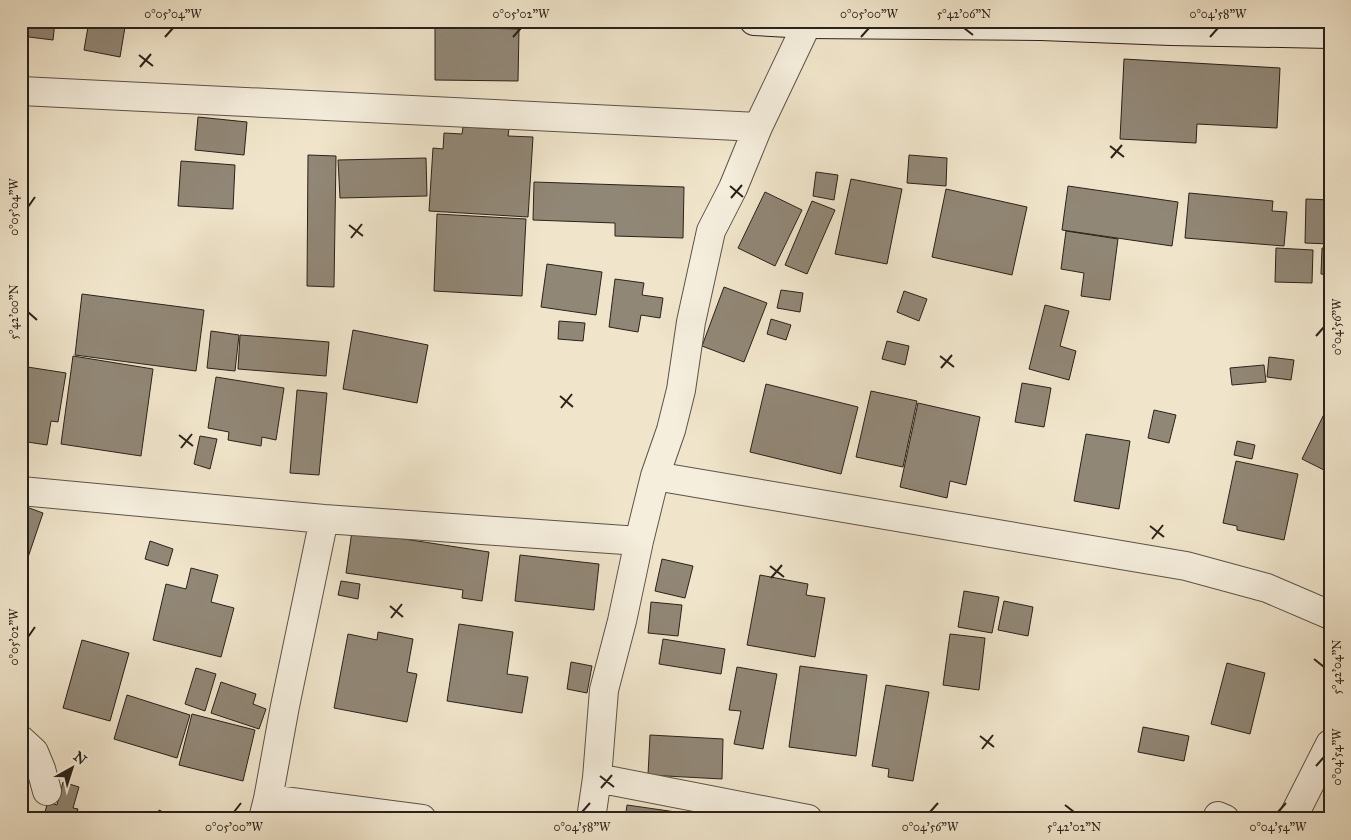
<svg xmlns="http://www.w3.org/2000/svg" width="1351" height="840" viewBox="0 0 1351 840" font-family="'IM FELL Great Primer',serif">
  <rect width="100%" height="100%" fill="#f0e5cb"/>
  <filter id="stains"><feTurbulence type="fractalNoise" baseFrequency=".004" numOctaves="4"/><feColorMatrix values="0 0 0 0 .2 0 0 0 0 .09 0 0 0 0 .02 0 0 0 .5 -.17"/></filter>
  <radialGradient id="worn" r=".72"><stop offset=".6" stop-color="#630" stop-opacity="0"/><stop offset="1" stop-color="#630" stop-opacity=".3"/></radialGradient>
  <!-- building -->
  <path fill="#918776" stroke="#2a2219" d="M 21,21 L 55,21 L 53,40 L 21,36 Z
    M 89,21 L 126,21 L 120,57 L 84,50 Z
    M 435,27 L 519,29 L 518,81 L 435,80 Z
    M 1124,59 L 1280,68 L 1277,128 L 1197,124 L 1196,143 L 1120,139 Z
    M 198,117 L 247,122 L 244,155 L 195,150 Z
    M 463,127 L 509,129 L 508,136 L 533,137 L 528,217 L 429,211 L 433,148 L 443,149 L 444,133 L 462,134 Z
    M 308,155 L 336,156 L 334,287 L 307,286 Z
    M 909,155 L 947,158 L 946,186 L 907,183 Z
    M 426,158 L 427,196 L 340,198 L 338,160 Z
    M 181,161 L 235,165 L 233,209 L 178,206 Z
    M 816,172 L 838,175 L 834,200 L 813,196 Z
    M 851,179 L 902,189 L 887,264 L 835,254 Z
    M 534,182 L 684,187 L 683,238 L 615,236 L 615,223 L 533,220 Z
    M 1068,186 L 1178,202 L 1172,246 L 1062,230 Z
    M 946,189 L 1027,207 L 1012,275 L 932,257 Z
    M 765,192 L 802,210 L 775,266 L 738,248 Z
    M 1189,193 L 1273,201 L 1272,211 L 1287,212 L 1284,246 L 1185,238 Z
    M 1306,199 L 1330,200 L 1330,244 L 1305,243 Z
    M 812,201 L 835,210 L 807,274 L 785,265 Z
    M 437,214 L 526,219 L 522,296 L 434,291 Z
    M 1066,231 L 1118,239 L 1110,300 L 1081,296 L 1084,273 L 1061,269 Z
    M 1276,248 L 1313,250 L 1312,283 L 1275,282 Z
    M 1322,248 L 1330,248 L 1330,275 L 1321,274 Z
    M 547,264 L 602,272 L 596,315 L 541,307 Z
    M 615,279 L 644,283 L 642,295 L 663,298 L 660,318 L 641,315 L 638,332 L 609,327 Z
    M 724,287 L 767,303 L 744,362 L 702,346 Z
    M 781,290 L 803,293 L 800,312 L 777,308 Z
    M 904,291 L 927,299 L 919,321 L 897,312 Z
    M 82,294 L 204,310 L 196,371 L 75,355 Z
    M 1045,305 L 1069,311 L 1060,346 L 1076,351 L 1069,380 L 1029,369 Z
    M 771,319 L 791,325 L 786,340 L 767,334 Z
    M 559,321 L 585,323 L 583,341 L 558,339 Z
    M 353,330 L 428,345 L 417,403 L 343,389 Z
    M 211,331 L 239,335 L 235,371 L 207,368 Z
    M 240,335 L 329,342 L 326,376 L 238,369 Z
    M 887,341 L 909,346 L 905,365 L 882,359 Z
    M 73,356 L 153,369 L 141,456 L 61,444 Z
    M 1269,357 L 1294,360 L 1291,380 L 1267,377 Z
    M 1264,365 L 1266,382 L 1232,385 L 1230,368 Z
    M 21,366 L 66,373 L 58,422 L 51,421 L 47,445 L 21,441 Z
    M 216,377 L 284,388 L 276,440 L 262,437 L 261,446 L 228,440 L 229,432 L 208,428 Z
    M 1022,383 L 1051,388 L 1044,427 L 1015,422 Z
    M 766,384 L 858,407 L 841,474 L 750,452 Z
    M 297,390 L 327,393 L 319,475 L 290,473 Z
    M 871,391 L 917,401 L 903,467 L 856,457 Z
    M 1330,402 L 1330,473 L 1302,459 Z
    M 918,403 L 980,417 L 966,485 L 950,481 L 947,498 L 900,487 Z
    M 1154,410 L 1176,415 L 1169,443 L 1148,438 Z
    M 1086,434 L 1130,441 L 1119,509 L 1074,501 Z
    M 200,436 L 217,439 L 210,469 L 194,464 Z
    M 1237,441 L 1255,445 L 1252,459 L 1234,455 Z
    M 1236,461 L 1298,474 L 1284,540 L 1237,530 L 1237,526 L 1223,523 Z
    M 21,505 L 43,513 L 21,578 Z
    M 352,531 L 489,552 L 482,601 L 462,598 L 463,590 L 346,573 Z
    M 150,541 L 173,549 L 168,566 L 145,559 Z
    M 520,555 L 599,564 L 594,610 L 515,601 Z
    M 662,559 L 693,566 L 685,598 L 655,591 Z
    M 191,568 L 218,575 L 211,602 L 234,608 L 221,657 L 153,640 L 166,584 L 186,589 Z
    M 760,575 L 808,584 L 806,595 L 825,598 L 815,657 L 747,645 Z
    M 341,581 L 360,584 L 358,599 L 338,595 Z
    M 964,591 L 999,597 L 992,633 L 958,627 Z
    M 1004,601 L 1033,607 L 1028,636 L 998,630 Z
    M 651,602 L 682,605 L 678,636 L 648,633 Z
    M 459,624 L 513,632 L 507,674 L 528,677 L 522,713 L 447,701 Z
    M 378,632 L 413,639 L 407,672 L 417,674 L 407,722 L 334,708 L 348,634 L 377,640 Z
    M 950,634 L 985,638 L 979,690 L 943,685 Z
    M 663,639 L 725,649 L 721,674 L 659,664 Z
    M 82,640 L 129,653 L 110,721 L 63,708 Z
    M 571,662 L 592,666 L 587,693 L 567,689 Z
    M 1227,663 L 1265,673 L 1250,734 L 1211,724 Z
    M 800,666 L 867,675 L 856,756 L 789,747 Z
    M 737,667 L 777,674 L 763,749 L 734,744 L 741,711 L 729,710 Z
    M 196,668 L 216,674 L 205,711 L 185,704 Z
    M 221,682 L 256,694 L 253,704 L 266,709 L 259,729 L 211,713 Z
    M 886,685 L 929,692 L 913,781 L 888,777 L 889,769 L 872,766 Z
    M 127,695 L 190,715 L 177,758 L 114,739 Z
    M 192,714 L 255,730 L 243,781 L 179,765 Z
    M 1143,727 L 1189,736 L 1184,761 L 1138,752 Z
    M 650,735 L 723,739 L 722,779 L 648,775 Z
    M 63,782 L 79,787 L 73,808 L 78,809 L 75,819 L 43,818 L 48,802 L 57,805 Z
    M 627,805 L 711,817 L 710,819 L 625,819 Z
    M 159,810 L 176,818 L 176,819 L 155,819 Z"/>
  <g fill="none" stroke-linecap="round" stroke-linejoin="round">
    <defs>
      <path id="street" d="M 21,91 L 758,127
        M 655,476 L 1186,566 L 1267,588 L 1330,615
        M 21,491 L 324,519 L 639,541
        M 21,740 L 34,752 L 41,769 L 47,791
        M 597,778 L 808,819
        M 268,799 L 422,819
        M 1218,816 L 1225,819
        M 263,819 L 268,799 L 285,706 L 324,519
        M 591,819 L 597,778 L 604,690 L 622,621 L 639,541 L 655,476 L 671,430 L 681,390 L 691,322 L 711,231 L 733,188 L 758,127 L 807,24
        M 1292,819 L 1330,744"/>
      <path id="secondary" d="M 754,21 L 807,24 L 1041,26 L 1171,31 L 1330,34"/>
    </defs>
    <!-- street casing -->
    <use href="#street" stroke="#5c5346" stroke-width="30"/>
    <!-- secondary casing -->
    <use href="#secondary" stroke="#2a2219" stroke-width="30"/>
    <!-- street -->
    <use href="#street" stroke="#f5eedd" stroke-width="28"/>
    <!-- secondary -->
    <use href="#secondary" stroke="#f5eedd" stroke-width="28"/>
  </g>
  <!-- ticks -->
  <path fill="none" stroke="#2a2219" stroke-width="2" d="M 964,28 L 973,35M 165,37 L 173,28M 513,37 L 521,28M 861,37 L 869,28M 1210,37 L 1218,28M 139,55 L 153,66M 140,67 L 151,54M 1110,146 L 1124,157M 1111,158 L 1122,145M 730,186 L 743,197M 731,198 L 742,185M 28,207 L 35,197M 349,225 L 363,236M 351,238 L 362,224M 28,312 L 37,320M 1316,336 L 1324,327M 940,356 L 954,367M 941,368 L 952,355M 560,396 L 573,407M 561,408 L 572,394M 179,435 L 193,446M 181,448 L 192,434M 1150,526 L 1164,537M 1152,539 L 1163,525M 770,566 L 784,577M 771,578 L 782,565M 390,606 L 403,617M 391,618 L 402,604M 28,637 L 35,627M 1314,659 L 1324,667M 980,736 L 994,747M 982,749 L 993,735M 1316,766 L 1324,757M 600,776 L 614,787M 601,788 L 612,775M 1065,805 L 1074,812M 234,812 L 241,803M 582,812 L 590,803M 930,812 L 938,803M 1278,812 L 1286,803"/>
  <!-- margin -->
  <rect width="1351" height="840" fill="none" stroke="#f0e5cb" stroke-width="55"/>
  <!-- north arrow -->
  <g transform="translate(72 768) rotate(39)" stroke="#f5eedd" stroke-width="4" paint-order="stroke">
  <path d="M0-4L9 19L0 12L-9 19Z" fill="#2a2219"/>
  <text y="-8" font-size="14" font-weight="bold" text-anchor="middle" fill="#2a2219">N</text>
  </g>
  <rect x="28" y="28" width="1296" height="784" fill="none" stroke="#2a2219" stroke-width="2"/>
  <g font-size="12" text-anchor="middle" fill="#2a2219">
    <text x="173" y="18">0°05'04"W</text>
    <text x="521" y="18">0°05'02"W</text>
    <text x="869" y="18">0°05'00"W</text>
    <text x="964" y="18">5°42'06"N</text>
    <text x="1218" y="18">0°04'58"W</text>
    <text transform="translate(14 207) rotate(-90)" y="4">0°05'04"W</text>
    <text transform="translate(14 312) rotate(-90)" y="4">5°42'00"N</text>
    <text transform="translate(1337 327) rotate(-90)" y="4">0°04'56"W</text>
    <text transform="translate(14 637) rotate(-90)" y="4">0°05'02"W</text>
    <text transform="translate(1337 667) rotate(-90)" y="4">5°42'04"N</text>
    <text transform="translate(1337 757) rotate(-90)" y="4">0°04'54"W</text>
    <text x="234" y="831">0°05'00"W</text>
    <text x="582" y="831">0°04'58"W</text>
    <text x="930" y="831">0°04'56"W</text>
    <text x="1074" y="831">5°42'02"N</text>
    <text x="1278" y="831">0°04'54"W</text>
  </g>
  <rect width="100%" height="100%" filter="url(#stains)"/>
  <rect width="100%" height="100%" fill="url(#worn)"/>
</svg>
